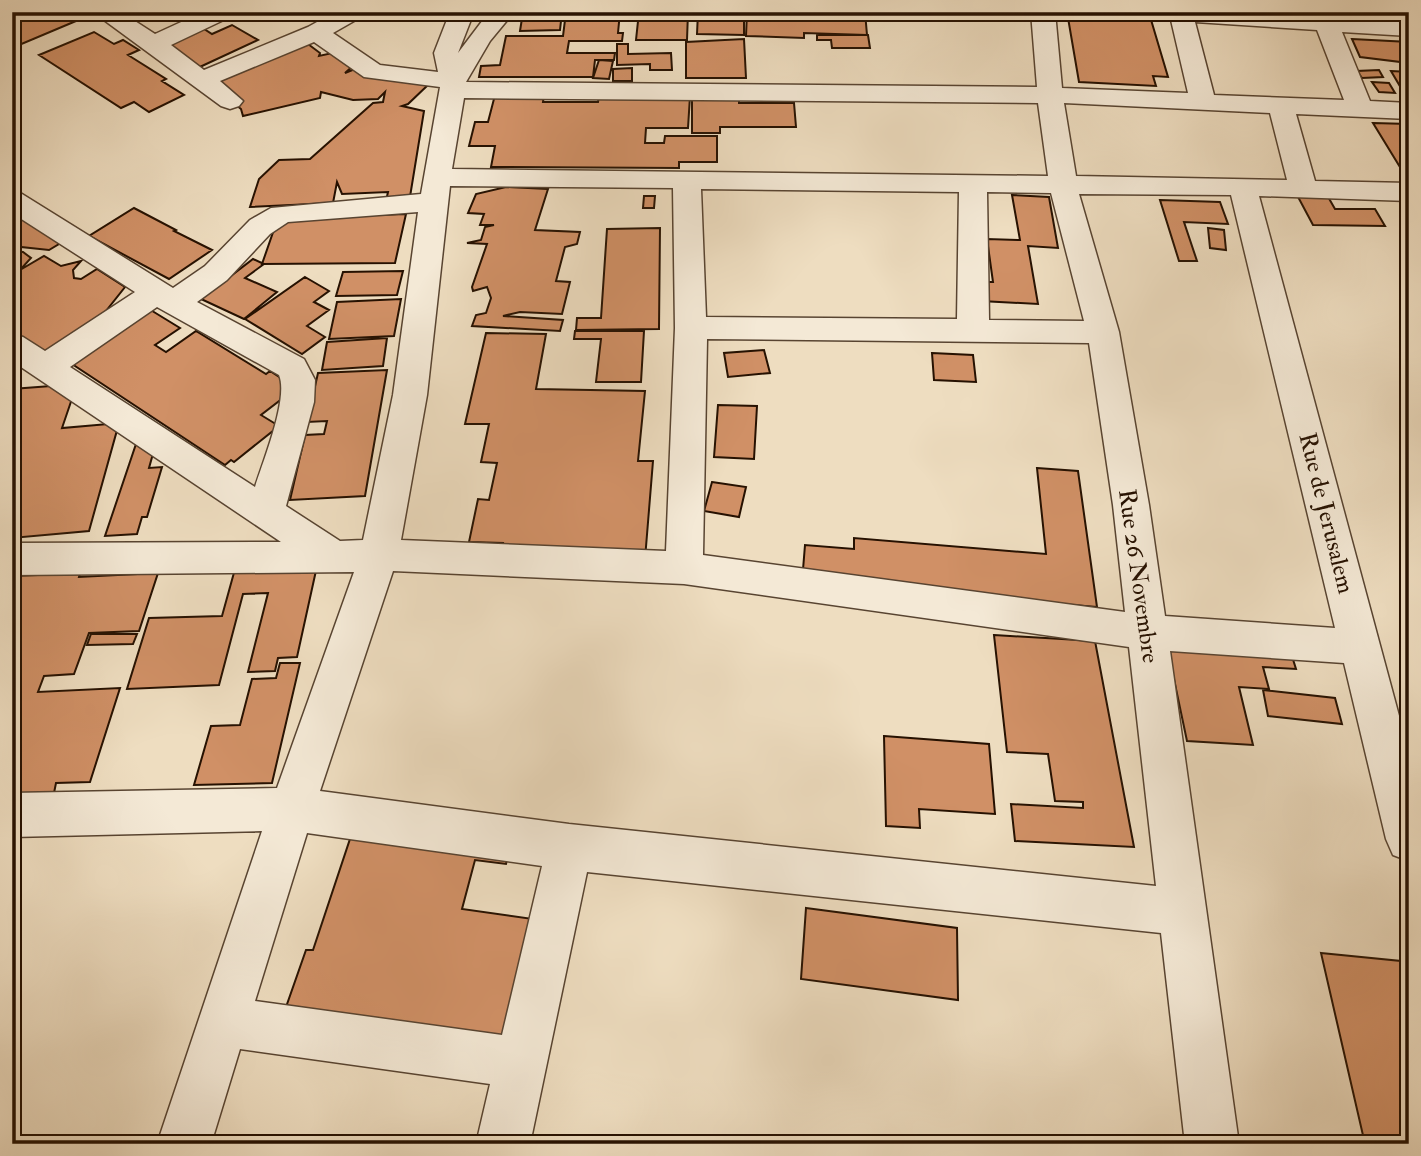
<svg xmlns="http://www.w3.org/2000/svg" width="1421" height="1156" viewBox="0 0 1421 1156" font-family="'IM FELL Double Pica',serif">
  <rect width="100%" height="100%" fill="#eeddc0"/>
  <filter id="stains"><feTurbulence type="fractalNoise" baseFrequency=".00286" numOctaves="4"/><feColorMatrix values="0 0 0 0 .2 0 0 0 0 .09 0 0 0 0 .02 0 0 0 .5 -.17"/></filter>
  <radialGradient id="worn" r=".72"><stop offset=".6" stop-color="#630" stop-opacity="0"/><stop offset="1" stop-color="#630" stop-opacity=".3"/></radialGradient>
  <!-- building -->
  <path fill="#d09066" stroke="#261101" stroke-width="2" d="M 12,12 L 62,12 L 76,21 L 12,48 L 12,19 L 18,16 Z
    M 523,12 L 562,12 L 560,30 L 520,31 Z
    M 566,12 L 620,12 L 618,33 L 623,33 L 622,41 L 569,41 L 567,53 L 615,53 L 614,60 L 595,60 L 593,77 L 479,77 L 481,66 L 500,65 L 506,36 L 563,36 Z
    M 639,12 L 688,12 L 687,40 L 636,40 Z
    M 698,12 L 744,12 L 744,35 L 697,34 Z
    M 747,12 L 865,12 L 867,35 L 804,33 L 804,38 L 746,36 Z
    M 1067,12 L 1149,13 L 1168,77 L 1153,76 L 1156,86 L 1079,82 Z
    M 1330,12 L 1409,12 L 1409,14 L 1391,14 L 1396,21 L 1333,18 Z
    M 198,25 L 212,34 L 232,25 L 258,40 L 189,72 L 149,47 Z
    M 94,32 L 114,44 L 123,40 L 139,50 L 128,55 L 166,79 L 162,81 L 184,95 L 149,112 L 134,102 L 121,108 L 39,55 Z
    M 817,35 L 868,35 L 870,48 L 832,48 L 831,40 L 817,40 Z
    M 744,39 L 746,78 L 686,78 L 686,42 Z
    M 1352,39 L 1409,42 L 1409,63 L 1360,57 Z
    M 304,41 L 320,53 L 319,56 L 337,52 L 354,65 L 345,73 L 360,67 L 429,84 L 408,104 L 402,106 L 424,111 L 408,209 L 384,210 L 388,192 L 342,194 L 337,182 L 333,203 L 250,207 L 259,179 L 279,160 L 310,159 L 373,103 L 383,102 L 385,92 L 378,99 L 353,100 L 321,92 L 320,98 L 243,116 L 241,109 L 207,81 Z
    M 617,44 L 628,44 L 628,54 L 671,53 L 672,70 L 650,70 L 650,64 L 617,65 Z
    M 599,60 L 613,61 L 609,79 L 593,78 Z
    M 632,68 L 632,81 L 613,81 L 613,69 Z
    M 1379,70 L 1383,77 L 1362,78 L 1357,71 Z
    M 1391,71 L 1409,72 L 1409,94 L 1404,93 Z
    M 1372,82 L 1389,83 L 1395,93 L 1379,92 Z
    M 495,95 L 544,95 L 543,102 L 598,102 L 599,96 L 690,96 L 688,128 L 646,128 L 645,143 L 664,143 L 665,136 L 717,136 L 717,162 L 679,162 L 679,168 L 491,167 L 495,146 L 469,146 L 475,122 L 488,122 Z
    M 692,95 L 739,95 L 739,103 L 794,103 L 796,127 L 720,127 L 720,133 L 692,133 Z
    M 1373,123 L 1409,124 L 1409,172 L 1403,172 Z
    M 506,187 L 548,189 L 535,230 L 580,232 L 577,244 L 565,247 L 556,281 L 570,282 L 562,314 L 520,312 L 503,316 L 563,320 L 560,331 L 472,326 L 476,315 L 486,313 L 491,298 L 487,287 L 473,291 L 472,287 L 487,244 L 467,243 L 481,240 L 485,227 L 494,225 L 480,225 L 484,214 L 468,213 L 476,194 Z
    M 1012,195 L 1049,197 L 1058,248 L 1028,246 L 1038,304 L 981,301 L 978,282 L 993,282 L 987,239 L 1020,240 Z
    M 1297,195 L 1327,195 L 1335,209 L 1375,209 L 1385,226 L 1313,225 Z
    M 644,196 L 655,196 L 654,208 L 643,208 Z
    M 1160,200 L 1220,202 L 1228,224 L 1184,222 L 1197,261 L 1179,261 Z
    M 12,208 L 58,239 L 59,244 L 49,250 L 12,246 Z
    M 134,208 L 176,230 L 174,231 L 212,250 L 169,279 L 89,236 Z
    M 406,214 L 395,263 L 262,264 L 278,218 Z
    M 660,228 L 659,329 L 576,330 L 577,318 L 601,318 L 607,229 Z
    M 1208,228 L 1224,230 L 1226,250 L 1210,248 Z
    M 12,251 L 23,252 L 31,258 L 20,270 L 44,256 L 61,266 L 81,261 L 73,270 L 74,278 L 81,279 L 97,269 L 125,287 L 98,321 L 45,355 L 12,332 Z
    M 253,259 L 264,264 L 245,278 L 277,292 L 244,319 L 201,299 Z
    M 403,271 L 397,295 L 336,296 L 343,272 Z
    M 305,277 L 329,291 L 314,302 L 329,310 L 307,326 L 325,337 L 302,354 L 245,319 Z
    M 401,299 L 394,336 L 329,339 L 337,302 Z
    M 149,309 L 180,328 L 155,345 L 166,352 L 196,331 L 266,374 L 270,371 L 296,388 L 261,415 L 279,426 L 234,462 L 231,460 L 225,465 L 69,362 Z
    M 575,331 L 644,331 L 641,382 L 596,382 L 601,339 L 574,339 Z
    M 486,333 L 546,334 L 536,389 L 645,391 L 638,461 L 653,461 L 645,559 L 500,565 L 503,543 L 469,542 L 478,499 L 489,500 L 497,463 L 481,462 L 489,424 L 465,424 Z
    M 387,338 L 383,366 L 322,370 L 327,342 Z
    M 764,350 L 770,373 L 728,377 L 724,353 Z
    M 932,353 L 973,355 L 976,382 L 934,380 Z
    M 387,370 L 365,496 L 290,500 L 305,435 L 324,434 L 327,421 L 307,422 L 318,373 Z
    M 77,384 L 62,428 L 119,423 L 89,531 L 12,538 L 12,389 Z
    M 718,405 L 757,406 L 754,459 L 714,457 Z
    M 156,443 L 149,468 L 162,467 L 147,517 L 142,517 L 137,534 L 105,536 L 136,444 Z
    M 1037,468 L 1078,471 L 1097,607 L 802,582 L 805,545 L 854,549 L 854,538 L 1046,554 Z
    M 712,482 L 746,487 L 739,517 L 704,511 Z
    M 317,566 L 297,657 L 278,658 L 275,671 L 248,672 L 268,593 L 243,594 L 219,685 L 127,689 L 149,618 L 222,616 L 235,569 Z
    M 82,567 L 79,577 L 158,573 L 139,631 L 89,633 L 74,674 L 44,676 L 38,692 L 120,688 L 90,782 L 56,783 L 54,793 L 12,795 L 12,576 L 37,575 L 39,569 Z
    M 1164,632 L 1290,650 L 1296,669 L 1263,667 L 1269,689 L 1239,687 L 1253,745 L 1187,741 Z
    M 91,634 L 137,634 L 133,644 L 87,645 Z
    M 994,635 L 1095,641 L 1134,847 L 1015,841 L 1011,804 L 1083,808 L 1083,802 L 1055,801 L 1048,754 L 1007,752 Z
    M 280,663 L 300,663 L 272,783 L 194,785 L 211,726 L 240,725 L 252,679 L 276,678 Z
    M 1263,690 L 1335,698 L 1342,724 L 1268,716 Z
    M 884,736 L 989,744 L 995,814 L 919,809 L 920,828 L 886,826 Z
    M 357,818 L 510,847 L 506,864 L 475,860 L 462,909 L 533,919 L 508,1041 L 285,1010 L 306,950 L 313,950 Z
    M 806,908 L 957,928 L 958,1000 L 801,979 Z
    M 1321,953 L 1401,961 L 1409,988 L 1409,1144 L 1365,1144 Z"/>
  <g fill="none" stroke-linecap="round" stroke-linejoin="round">
    <defs>
      <path id="minor" d="M 93,12 L 121,12 L 155,34 L 203,12 L 234,12 L 230,17 L 171,45 L 204,70 L 308,27 L 335,12 L 365,12 L 361,17 L 333,33 L 380,65 L 438,72 L 434,53 L 450,12 L 474,12 L 458,53 L 489,12 L 514,12 L 490,41 L 466,82 L 1037,87 L 1031,12 L 1055,12 L 1062,88 L 1188,93 L 1171,20 L 1145,17 L 1141,12 L 1263,12 L 1312,15 L 1310,12 L 1334,12 L 1336,17 L 1409,22 L 1409,36 L 1342,32 L 1370,101 L 1409,103 L 1409,119 L 1296,114 L 1315,181 L 1409,183 L 1409,201 L 1259,196 L 1409,753 L 1409,861 L 1393,855 L 1386,839 L 1344,663 L 1170,651 L 1239,1144 L 1185,1144 L 1161,933 L 587,872 L 530,1144 L 476,1144 L 490,1084 L 240,1049 L 211,1144 L 157,1144 L 262,831 L 12,837 L 12,793 L 277,788 L 354,572 L 12,575 L 12,543 L 281,542 L 12,361 L 12,334 L 23,337 L 45,351 L 135,292 L 12,213 L 12,191 L 22,194 L 173,288 L 205,266 L 250,220 L 271,208 L 421,194 L 440,87 L 364,77 L 314,42 L 220,81 L 243,101 L 239,106 L 230,109 L 221,106 ZM 1195,22 L 1317,30 L 1344,100 L 1214,95 ZM 464,98 L 1038,103 L 1048,176 L 452,169 ZM 1064,103 L 1270,113 L 1287,180 L 1076,176 ZM 450,186 L 673,188 L 675,328 L 666,551 L 401,540 L 427,395 ZM 701,189 L 959,192 L 957,319 L 706,317 ZM 987,192 L 1051,193 L 1084,321 L 989,320 ZM 1079,194 L 1231,195 L 1335,628 L 1165,616 L 1149,505 L 1119,332 ZM 418,212 L 393,395 L 363,540 L 340,541 L 286,506 L 314,402 L 315,380 L 304,359 L 197,302 L 227,280 L 270,234 L 288,222 ZM 157,307 L 279,375 C 289,398 263,461 255,487 L 70,367 ZM 707,339 L 1089,343 L 1113,505 L 1125,612 L 703,555 ZM 393,571 L 684,584 L 1129,647 L 1156,886 L 569,824 L 320,791 ZM 307,833 L 542,866 L 502,1035 L 255,1001 Z"/>
    </defs>
    <!-- minor casing -->
    <use href="#minor" stroke="#584431" stroke-width="3"/>
    <!-- minor -->
    <use href="#minor" fill="#f4e9d6" fill-rule="evenodd"/>
  </g>
  <g text-anchor="middle" stroke-width="5" stroke-linejoin="round" paint-order="stroke">
    <!-- street labels -->
    <g font-size="24" fill="#261101" stroke="#f4e9d6">
      <text transform="translate(1327 513) rotate(76)" y="8">Rue de Jerusalem</text>
      <text transform="translate(1139 576) rotate(82)" y="8">Rue 26 Novembre</text>
    </g>
  </g>
  <!-- margin -->
  <rect width="1421" height="1156" fill="none" stroke="#eeddc0" stroke-width="42"/>
  <rect x="14" y="14" width="1393" height="1128" fill="none" stroke="#261101" stroke-width="3.5"/>
  <rect x="21" y="21" width="1379" height="1114" fill="none" stroke="#261101" stroke-width="2"/>
  <rect width="100%" height="100%" filter="url(#stains)"/>
  <rect width="100%" height="100%" fill="url(#worn)"/>
</svg>
